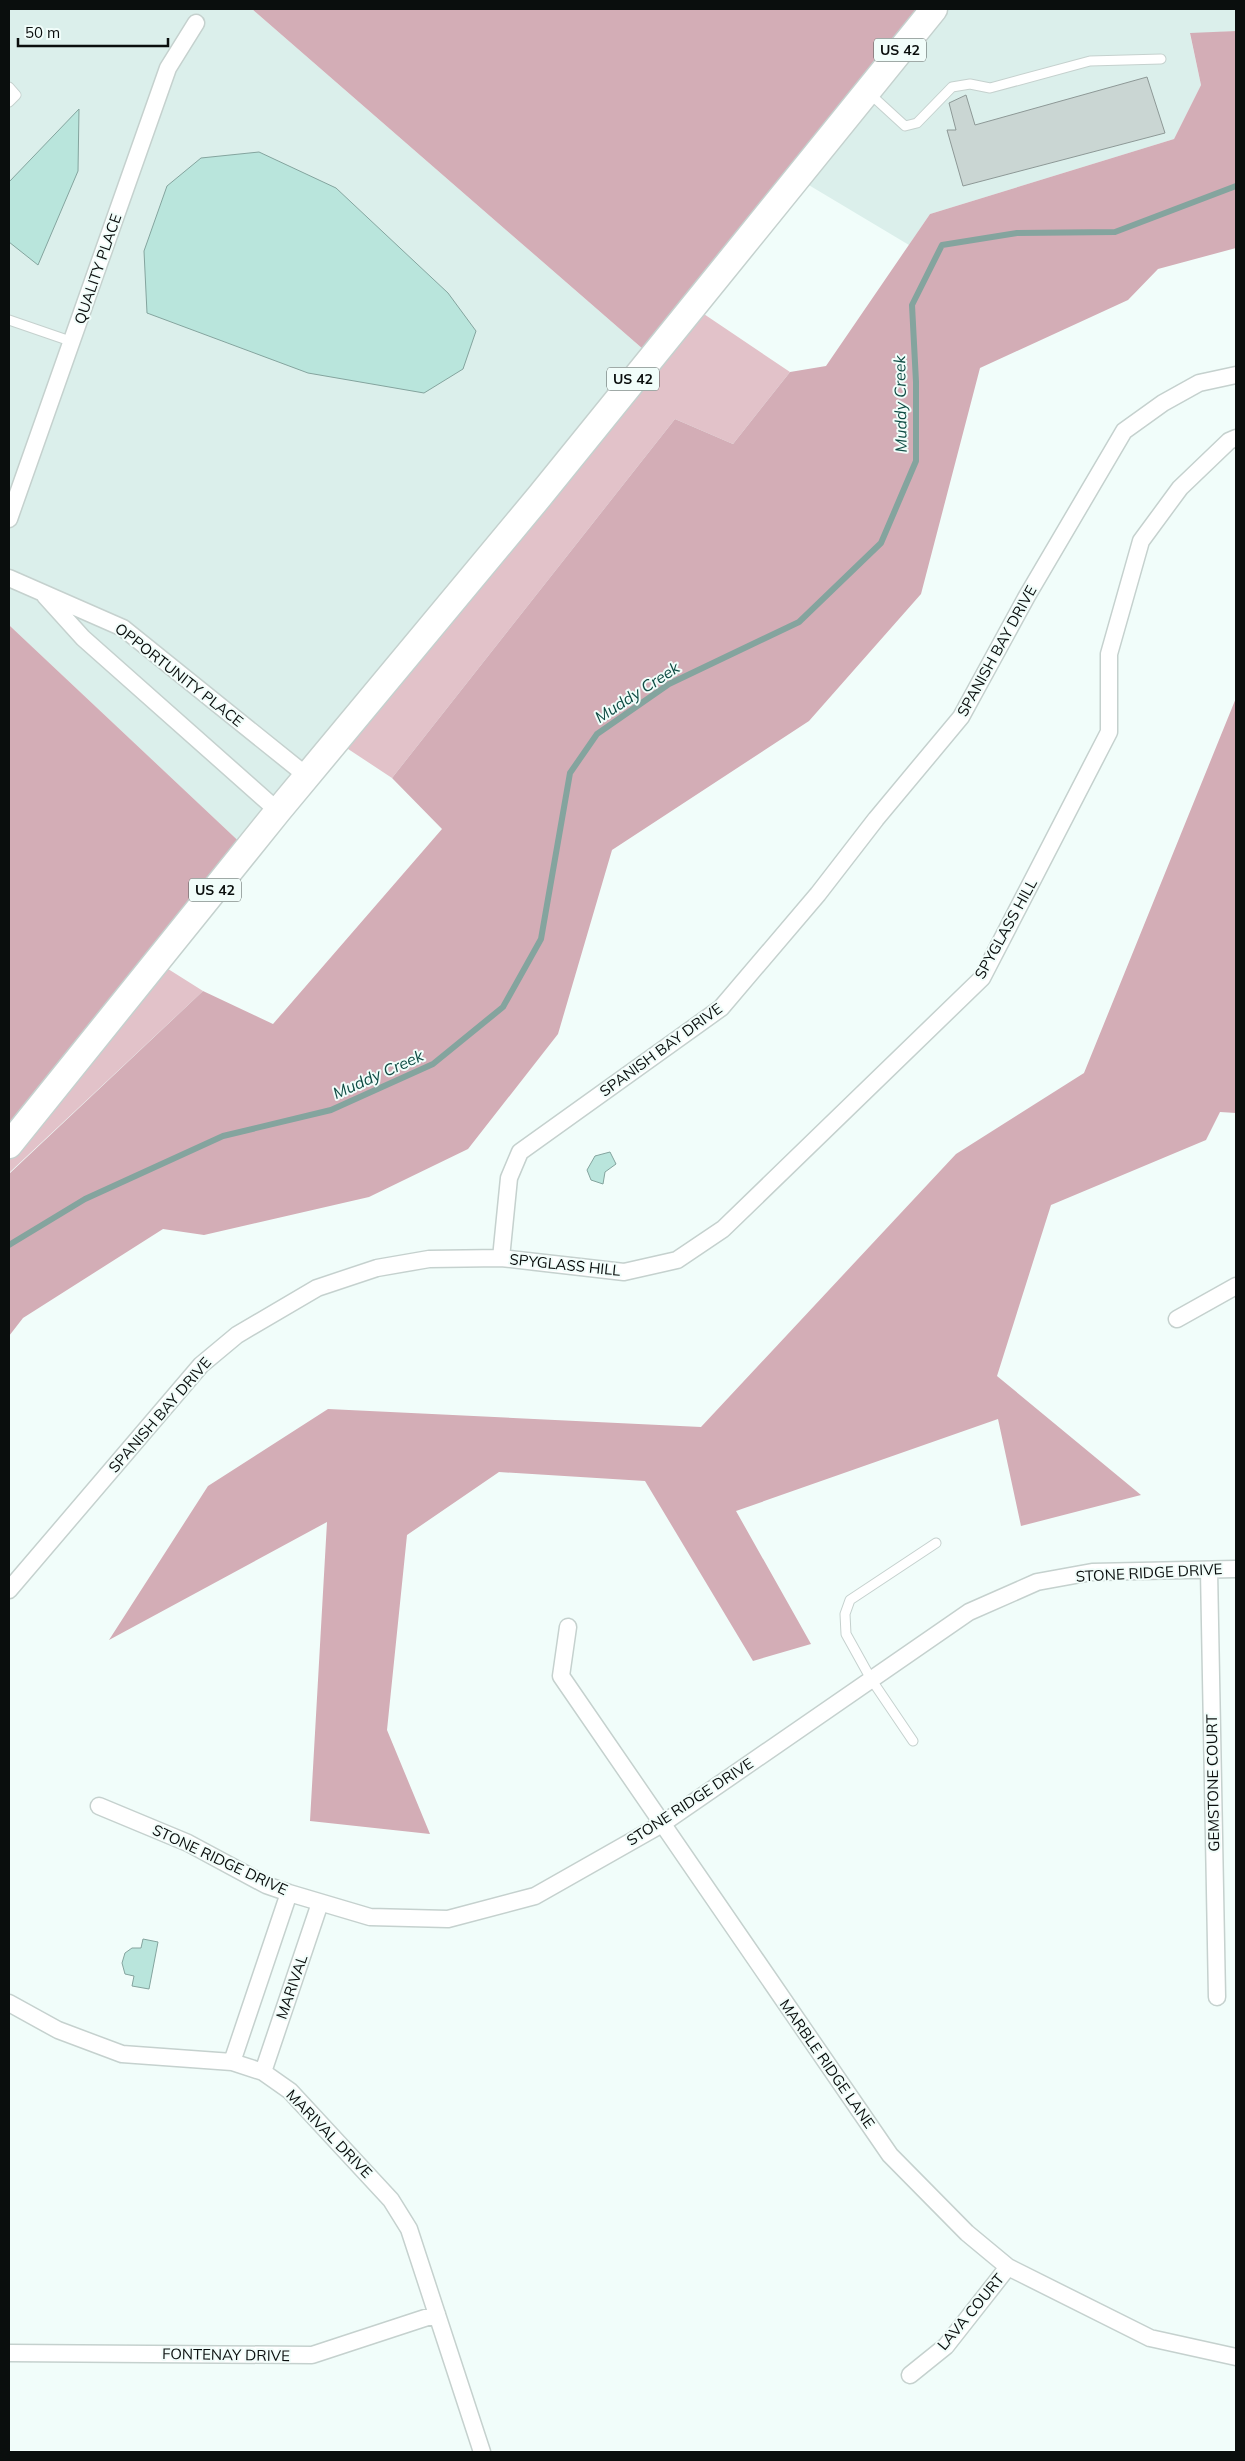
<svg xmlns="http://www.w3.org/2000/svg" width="1245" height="2461" viewBox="0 0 1245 2461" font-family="Mulish,sans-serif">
  <rect width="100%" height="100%" fill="#f1fdfa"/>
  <!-- built -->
  <path fill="#dbefeb" d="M 9,9 L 252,9 L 651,356 L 247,849 L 9,625 Z
    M 934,9 L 1236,9 L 1236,31 L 1190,34 L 1201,85 L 1174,139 L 930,214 L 909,245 L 797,178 Z"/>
  <!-- green -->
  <path fill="#e2c2c9" d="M 692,306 L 790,372 L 733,444 L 675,419 L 392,778 L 336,741 Z
    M 157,962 L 203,991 L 9,1173 L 9,1145 Z"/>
  <!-- forest -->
  <path fill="#d3adb6" d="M 252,9 L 934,9 L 651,356 Z
    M 1236,31 L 1236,248 L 1158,269 L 1128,300 L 980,368 L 921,594 L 809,721 L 612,850 L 558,1034 L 468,1149 L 369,1197 L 204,1235 L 163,1229 L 23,1318 L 9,1336 L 9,1174 L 203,991 L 273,1024 L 442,829 L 392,778 L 675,419 L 733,444 L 790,372 L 826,366 L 930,214 L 1174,139 L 1201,85 L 1190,33 Z
    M 9,625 L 247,849 L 9,1144 Z
    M 1236,698 L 1236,1113 L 1220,1112 L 1206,1140 L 1051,1205 L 997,1376 L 1141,1495 L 1021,1526 L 998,1419 L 736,1511 L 811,1644 L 753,1661 L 645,1481 L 499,1472 L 407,1535 L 387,1730 L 430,1834 L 310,1821 L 327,1522 L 109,1640 L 208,1486 L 328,1409 L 701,1427 L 956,1154 L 1084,1073 Z"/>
  <!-- water -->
  <path fill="#b9e5dc" stroke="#84a49e" d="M 79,109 L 78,171 L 38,265 L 9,242 L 9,182 Z
    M 259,152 L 336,188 L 448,293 L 476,331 L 463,369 L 424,393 L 308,373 L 147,313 L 144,251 L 167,186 L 201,158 Z
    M 610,1152 L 616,1164 L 605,1172 L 603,1184 L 591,1180 L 587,1170 L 595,1156 Z
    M 143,1939 L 158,1942 L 149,1989 L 132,1986 L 134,1976 L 125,1974 L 122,1963 L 125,1953 L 132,1948 L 141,1948 Z"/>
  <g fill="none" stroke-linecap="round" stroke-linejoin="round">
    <!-- stream -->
    <path stroke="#84a49e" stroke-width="6" d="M 9,1245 L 85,1199 L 223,1136 L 331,1110 L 433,1064 L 503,1007 L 541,939 L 570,773 L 597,734 L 669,684 L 799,622 L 881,543 L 916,461 L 916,382 L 912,305 L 942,245 L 1017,233 L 1115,232 L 1236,186"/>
  </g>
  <!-- building -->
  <path fill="#cad6d3" stroke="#8d9896" d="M 1147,77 L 1165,133 L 963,186 L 947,130 L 956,130 L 949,103 L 966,95 L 975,125 Z"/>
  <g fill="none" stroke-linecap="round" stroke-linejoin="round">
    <defs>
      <path id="service" d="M 9,87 L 16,95 L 9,102
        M 869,93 L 905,126 L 917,123 L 952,87 L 970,84 L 990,88 L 1090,61 L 1161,59
        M 9,320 L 73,342
        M 913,1741 L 871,1679 L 846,1634 L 845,1614 L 850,1600 L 936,1543"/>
      <path id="minor" d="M 9,519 L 168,68 L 196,23
        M 9,578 L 123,628 L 307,776
        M 45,596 L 83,638 L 278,811
        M 501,1258 L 509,1178 L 520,1152 L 721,1008 L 818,894 L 876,819 L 961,717 L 1027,596 L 1124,431 L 1163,403 L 1199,383 L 1236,375
        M 1177,1319 L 1236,1286
        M 1209,1570 L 1217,1997
        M 9,1590 L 201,1365 L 237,1335 L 317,1288 L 377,1268 L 429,1259 L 501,1258 L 624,1272 L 677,1260 L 723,1229 L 982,978 L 1109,732 L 1109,654 L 1141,541 L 1180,488 L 1229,441 L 1236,438
        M 568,1627 L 561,1676 L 890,2155 L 967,2233 L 1008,2267 L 1150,2338 L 1236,2357
        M 99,1806 L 188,1843 L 266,1885 L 289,1893 L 370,1917 L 448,1919 L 535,1896 L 662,1824 L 969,1612 L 1037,1582 L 1092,1572 L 1236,1569
        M 9,2003 L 58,2030 L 122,2054 L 232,2062 L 263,2072 L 290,2091 L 391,2200 L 409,2229 L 482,2452
        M 232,2062 L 289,1893
        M 263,2072 L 320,1903
        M 9,2353 L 312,2355 L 437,2314
        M 910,2375 L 946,2346 L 1008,2267"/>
      <path id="primary" d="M 9,1145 L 278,811 L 539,497 L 934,9"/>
    </defs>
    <!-- service casing -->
    <use href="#service" stroke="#c5d1ce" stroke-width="11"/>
    <!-- minor casing -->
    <use href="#minor" stroke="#c5d1ce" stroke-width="19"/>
    <!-- primary casing -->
    <use href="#primary" stroke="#c5d1ce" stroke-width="29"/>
    <!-- service -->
    <use href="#service" stroke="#fff" stroke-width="9"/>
    <!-- minor -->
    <use href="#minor" stroke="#fff" stroke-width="16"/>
    <!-- primary -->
    <use href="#primary" stroke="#fff" stroke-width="26"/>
  </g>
  <g text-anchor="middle" stroke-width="4" stroke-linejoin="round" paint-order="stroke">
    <!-- shield labels -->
    <g fill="#f1fdfa" stroke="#4f5654" stroke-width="1">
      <rect x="874" y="38.5" width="52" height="23" rx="4"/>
      <rect x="607" y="367.5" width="52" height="23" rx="4"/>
      <rect x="189" y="878.5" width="52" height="23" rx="4"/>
    </g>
    <g font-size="14" font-weight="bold" fill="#0a0e0d">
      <text x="900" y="55">US 42</text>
      <text x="633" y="384">US 42</text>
      <text x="215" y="895">US 42</text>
    </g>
    <!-- street labels -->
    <g font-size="15" fill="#0a0e0d" stroke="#f1fdfa">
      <text transform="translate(98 269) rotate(-71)" y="5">QUALITY PLACE</text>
      <text transform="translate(997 651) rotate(-61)" y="5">SPANISH BAY DRIVE</text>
      <text transform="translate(179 675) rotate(38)" y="5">OPPORTUNITY PLACE</text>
      <text transform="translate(1006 929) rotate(-61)" y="5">SPYGLASS HILL</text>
      <text transform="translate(661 1050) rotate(-36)" y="5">SPANISH BAY DRIVE</text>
      <text transform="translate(565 1265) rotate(6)" y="5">SPYGLASS HILL</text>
      <text transform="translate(160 1415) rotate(-49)" y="5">SPANISH BAY DRIVE</text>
      <text transform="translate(1149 1573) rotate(-3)" y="5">STONE RIDGE DRIVE</text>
      <text transform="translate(1213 1783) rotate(-91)" y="5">GEMSTONE COURT</text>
      <text transform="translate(690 1802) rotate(-33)" y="5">STONE RIDGE DRIVE</text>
      <text transform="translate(220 1860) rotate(25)" y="5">STONE RIDGE DRIVE</text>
      <text transform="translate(292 1987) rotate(-71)" y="5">MARIVAL</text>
      <text transform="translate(827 2064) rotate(55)" y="5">MARBLE RIDGE LANE</text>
      <text transform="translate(329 2134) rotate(46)" y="5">MARIVAL DRIVE</text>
      <text transform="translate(971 2312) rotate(-50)" y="5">LAVA COURT</text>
      <text transform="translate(226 2355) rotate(1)" y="5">FONTENAY DRIVE</text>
    </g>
    <!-- water labels -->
    <g font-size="16" font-style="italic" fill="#0f4c44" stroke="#f1fdfa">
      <text transform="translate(900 404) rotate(-91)" y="6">Muddy Creek</text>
      <text transform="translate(637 692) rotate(-33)" y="6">Muddy Creek</text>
      <text transform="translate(378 1074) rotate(-24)" y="6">Muddy Creek</text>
    </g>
  </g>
  <!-- border -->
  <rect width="1245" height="2461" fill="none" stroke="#0a0e0d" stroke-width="20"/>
  <!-- scale -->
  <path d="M18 38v8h150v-8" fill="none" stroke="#0a0e0d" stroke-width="2.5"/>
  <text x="25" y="38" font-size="15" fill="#0a0e0d" stroke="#f1fdfa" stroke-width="4" paint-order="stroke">50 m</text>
</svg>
